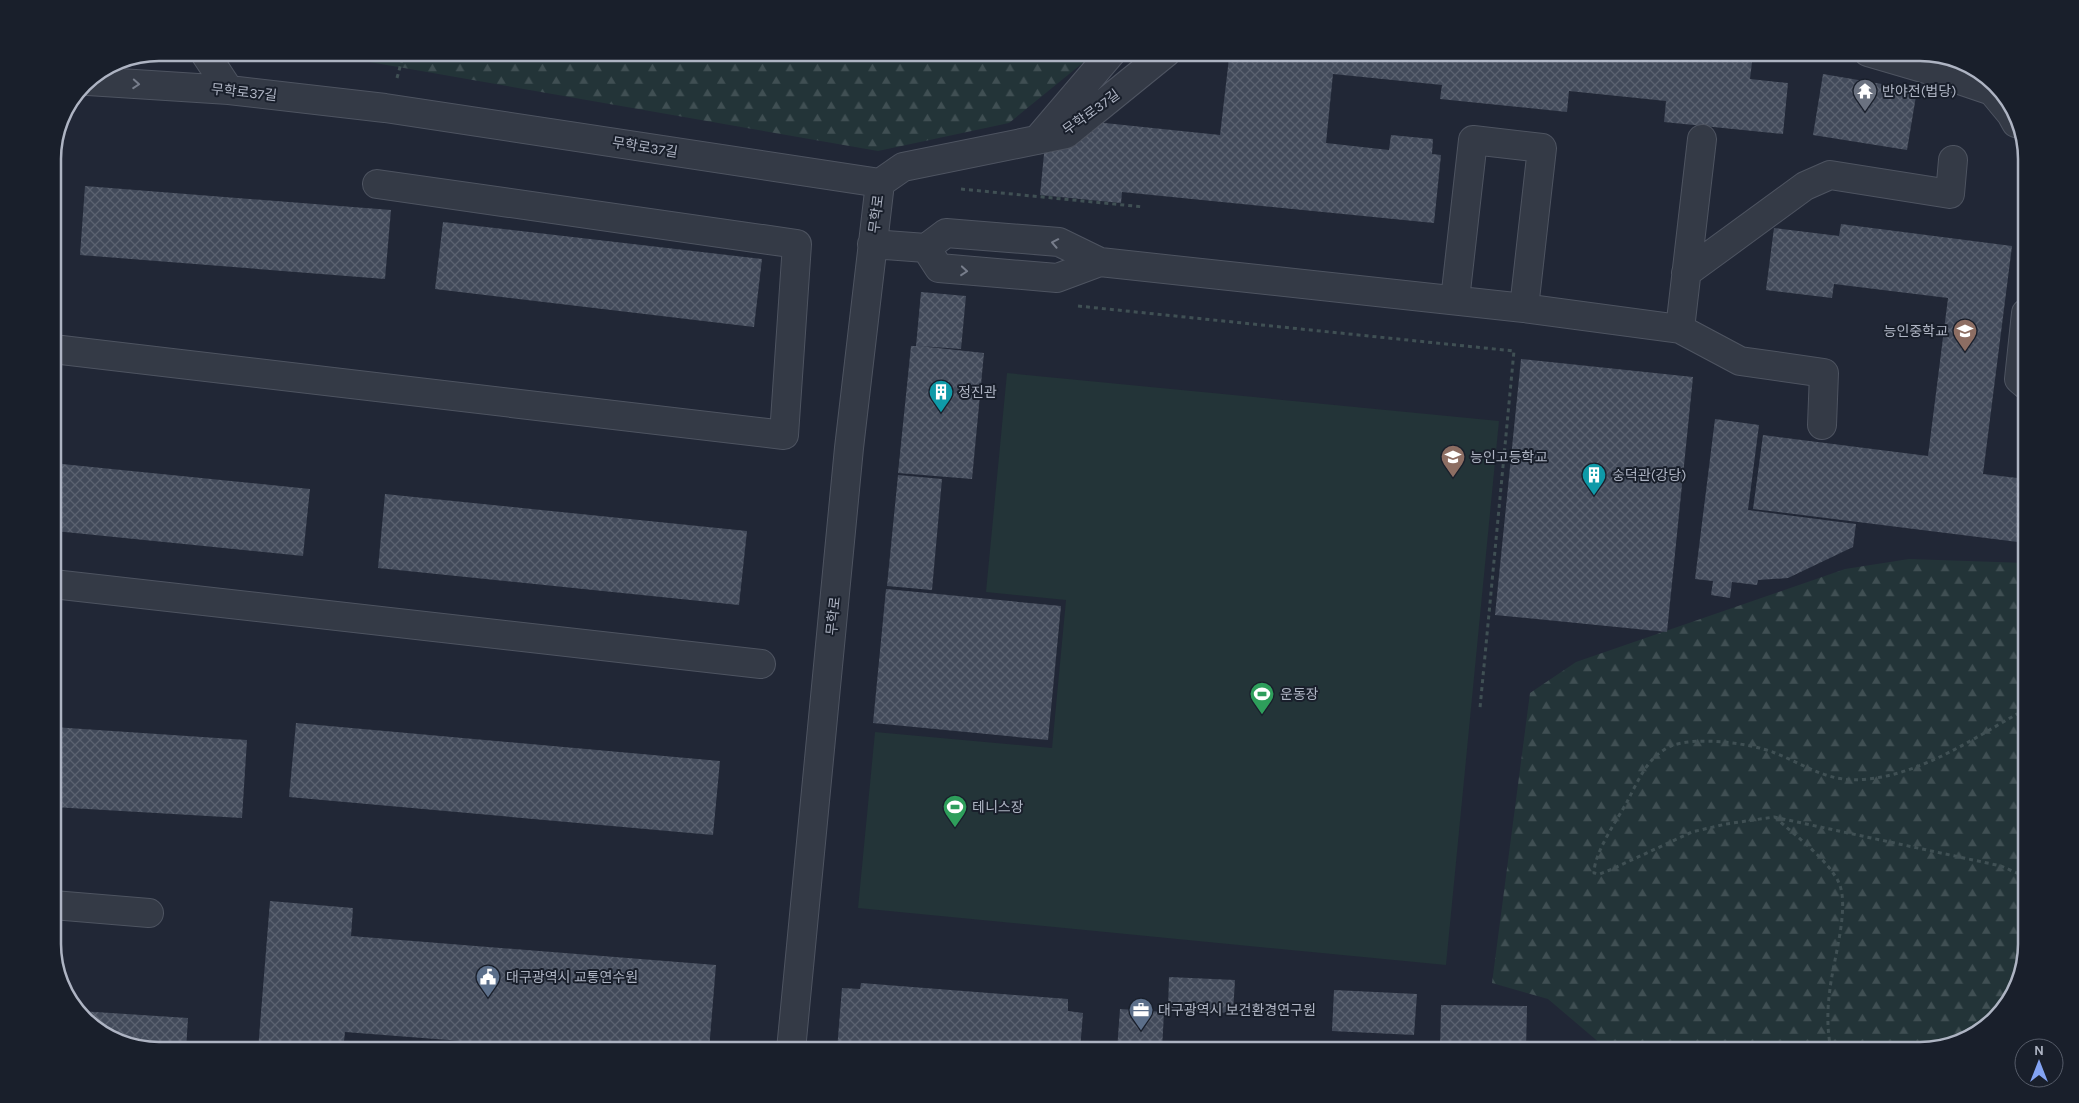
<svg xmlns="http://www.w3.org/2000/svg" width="2079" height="1103" viewBox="0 0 2079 1103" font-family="Karla,'Noto Sans KR',sans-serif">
  <defs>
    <pattern id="forest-firs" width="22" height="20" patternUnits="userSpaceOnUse" patternTransform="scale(1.25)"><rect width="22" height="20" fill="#233438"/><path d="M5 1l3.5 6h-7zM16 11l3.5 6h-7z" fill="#404f53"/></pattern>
    <pattern id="building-cross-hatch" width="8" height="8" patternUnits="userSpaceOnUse" patternTransform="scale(1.25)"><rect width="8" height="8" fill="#424a5a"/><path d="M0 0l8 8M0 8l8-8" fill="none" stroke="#5b6270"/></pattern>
  </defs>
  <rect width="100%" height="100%" fill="#212736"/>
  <!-- forest -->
  <path fill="url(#forest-firs)" d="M 318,53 L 1095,53 L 1009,123 L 878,151 Z
    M 1909,559 L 2026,563 L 2026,944 L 2015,991 L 1973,1036 L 1920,1050 L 1608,1050 L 1548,999 L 1492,983 L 1530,693 L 1576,662 L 1845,569 Z"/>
  <!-- garden -->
  <path fill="#233438" d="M 1007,373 L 1499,421 L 1446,965 L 858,908 L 875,732 L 1052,748 L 1066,600 L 986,592 Z"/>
  <!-- building -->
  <path fill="url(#building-cross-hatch)" d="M 159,52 L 166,52 L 163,61 L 125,60 Z
    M 1254,52 L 1708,52 L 1708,58 L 1752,62 L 1750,79 L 1788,83 L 1783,134 L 1664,122 L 1666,101 L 1569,91 L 1567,112 L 1440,99 L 1442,85 L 1333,74 L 1326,143 L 1389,150 L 1391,135 L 1433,139 L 1432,154 L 1441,155 L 1434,223 L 1122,192 L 1121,203 L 1040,195 L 1045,144 L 1095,122 L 1220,135 L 1229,58 L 1253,60 Z
    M 1823,74 L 1917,90 L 1907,150 L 1813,135 Z
    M 85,186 L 391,210 L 385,279 L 80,255 Z
    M 443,222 L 762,259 L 754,327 L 435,289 Z
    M 1841,224 L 2012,246 L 1983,474 L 2026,479 L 2026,543 L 1753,509 L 1763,435 L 1928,456 L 1948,298 L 1834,284 L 1832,298 L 1766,290 L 1774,228 L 1839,236 Z
    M 921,292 L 966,296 L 961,349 L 919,346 L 984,353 L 972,479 L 898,473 L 911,346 L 916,346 Z
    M 1521,359 L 1693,377 L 1667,632 L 1495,615 Z
    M 1715,419 L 1759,425 L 1748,510 L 1856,524 L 1853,547 L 1788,578 L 1758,580 L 1757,585 L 1732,582 L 1730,598 L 1711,595 L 1713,581 L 1695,579 Z
    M 62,464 L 310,489 L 303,556 L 55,531 Z
    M 898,475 L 942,479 L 932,590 L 887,586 Z
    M 385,494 L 747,531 L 739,605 L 378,568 Z
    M 886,589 L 1061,606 L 1048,740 L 873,723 Z
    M 53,601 L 58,602 L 54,650 L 53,650 Z
    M 296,723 L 720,761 L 713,835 L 289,797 Z
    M 53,727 L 247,740 L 242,818 L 53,807 Z
    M 270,901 L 353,908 L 351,936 L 716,965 L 709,1050 L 579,1050 L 345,1032 L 343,1050 L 258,1050 Z
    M 1169,977 L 1235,980 L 1233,1013 L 1168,1010 Z
    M 861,983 L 1068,999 L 1068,1011 L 1083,1013 L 1080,1050 L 837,1050 L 842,988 L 860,989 Z
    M 1334,990 L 1417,994 L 1414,1035 L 1332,1031 Z
    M 1441,1005 L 1527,1006 L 1526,1050 L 1440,1050 Z
    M 1120,1009 L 1164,1012 L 1162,1050 L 1117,1050 Z
    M 80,1011 L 188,1018 L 186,1050 L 159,1050 L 112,1039 Z"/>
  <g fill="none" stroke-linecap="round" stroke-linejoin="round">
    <defs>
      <path id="minor" d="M 204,52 L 229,90
        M 1868,52 L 1933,71 L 1992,91 L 2011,114 L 2016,123
        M 88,81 L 229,90 L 385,108 L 880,183 L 903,167 L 1066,134 L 1167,52
        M 1037,140 L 1112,52
        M 872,244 L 926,248 L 946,233 L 1059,242 L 1100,262 L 1524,308 L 1680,329 L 1740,361 L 1824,373 L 1822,425
        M 926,248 L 939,268 L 1057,278 L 1100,262
        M 1686,273 L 1805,186 L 1830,175 L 1950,194 L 1953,160
        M 1455,300 L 1473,140 L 1542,148 L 1524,308
        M 2026,313 L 2019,379 L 2026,385
        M 1680,329 L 1702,139
        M 53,349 L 784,435 L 797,244 L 377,184
        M 53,584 L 761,664
        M 53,905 L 149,913
        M 791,1050 L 849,448 L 880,183"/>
    </defs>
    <!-- minor casing -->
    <use href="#minor" stroke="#4e5461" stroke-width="30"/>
    <!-- path -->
    <path stroke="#405054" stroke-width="3" stroke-dasharray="4 4" stroke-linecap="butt" d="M 397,78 L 404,52
      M 961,189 L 1144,207
      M 1078,306 L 1514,351 L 1480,708
      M 2026,709 C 1977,736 1925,773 1868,779 C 1830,784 1808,766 1775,753 C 1751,743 1696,736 1671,746 C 1666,748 1659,753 1655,757 C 1643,768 1635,787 1627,802 C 1617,820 1594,853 1594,873 L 1600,874 L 1610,870 L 1692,832 L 1726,824 L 1774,817 L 2001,866 L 2026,877
      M 1775,817 C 1794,835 1828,859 1839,883 C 1850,908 1833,961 1830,989 C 1827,1010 1827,1030 1831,1050"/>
    <!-- minor -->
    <use href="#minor" stroke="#343a46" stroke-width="28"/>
  </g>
  <!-- one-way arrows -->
  <defs><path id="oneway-chevron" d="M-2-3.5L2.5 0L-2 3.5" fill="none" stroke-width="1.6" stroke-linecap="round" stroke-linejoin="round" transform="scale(1.25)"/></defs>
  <g stroke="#777d8b">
    <use href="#oneway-chevron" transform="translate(136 84) rotate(4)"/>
    <use href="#oneway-chevron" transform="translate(1055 243) rotate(-169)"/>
    <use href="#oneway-chevron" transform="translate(964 271) rotate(5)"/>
  </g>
  <!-- icons -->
  <defs>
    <symbol id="temple-pin" viewBox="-11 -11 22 30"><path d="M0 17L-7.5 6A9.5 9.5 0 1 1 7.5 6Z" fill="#6b7280" stroke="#191f2b"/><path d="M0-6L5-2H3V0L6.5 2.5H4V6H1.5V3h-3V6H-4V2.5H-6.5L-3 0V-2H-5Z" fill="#fff"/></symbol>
    <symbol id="school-pin" viewBox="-11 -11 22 30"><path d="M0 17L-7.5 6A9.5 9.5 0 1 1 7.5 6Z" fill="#8d6e63" stroke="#191f2b"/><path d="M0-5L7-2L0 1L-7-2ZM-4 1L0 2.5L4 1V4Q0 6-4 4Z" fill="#fff"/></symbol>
    <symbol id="building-pin" viewBox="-11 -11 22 30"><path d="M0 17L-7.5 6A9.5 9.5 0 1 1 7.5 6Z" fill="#0f9aa8" stroke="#191f2b"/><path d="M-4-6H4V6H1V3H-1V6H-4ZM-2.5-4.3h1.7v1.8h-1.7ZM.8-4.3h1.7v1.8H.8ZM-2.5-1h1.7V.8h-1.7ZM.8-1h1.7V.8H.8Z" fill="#fff"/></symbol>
    <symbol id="stadium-pin" viewBox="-11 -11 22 30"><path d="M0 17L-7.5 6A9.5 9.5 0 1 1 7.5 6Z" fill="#2e9e5b" stroke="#191f2b"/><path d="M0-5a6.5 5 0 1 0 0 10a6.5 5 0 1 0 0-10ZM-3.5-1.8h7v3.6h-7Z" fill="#fff"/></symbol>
    <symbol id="civic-pin" viewBox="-11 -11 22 30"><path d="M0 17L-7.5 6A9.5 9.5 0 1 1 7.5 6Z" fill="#5c6f8a" stroke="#191f2b"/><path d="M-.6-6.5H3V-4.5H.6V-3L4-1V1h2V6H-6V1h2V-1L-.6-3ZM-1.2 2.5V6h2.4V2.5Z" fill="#fff"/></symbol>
    <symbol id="office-pin" viewBox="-11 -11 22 30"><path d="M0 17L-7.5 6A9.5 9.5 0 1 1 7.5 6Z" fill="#5c6f8a" stroke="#191f2b"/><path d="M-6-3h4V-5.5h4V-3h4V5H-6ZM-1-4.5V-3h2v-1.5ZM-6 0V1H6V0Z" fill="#fff"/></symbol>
  </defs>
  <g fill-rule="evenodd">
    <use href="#temple-pin" x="1851" y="77" width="28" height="38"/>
    <use href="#school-pin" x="1951" y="317" width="28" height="38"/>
    <use href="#building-pin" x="927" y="378" width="28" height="38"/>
    <use href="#school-pin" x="1439" y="443" width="28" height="38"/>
    <use href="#building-pin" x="1580" y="461" width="28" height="38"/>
    <use href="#stadium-pin" x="1248" y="680" width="28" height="38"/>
    <use href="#stadium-pin" x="941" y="793" width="28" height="38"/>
    <use href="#civic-pin" x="474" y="963" width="28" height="38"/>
    <use href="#office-pin" x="1127" y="996" width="28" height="38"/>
  </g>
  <g text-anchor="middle" stroke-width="4" stroke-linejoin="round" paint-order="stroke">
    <!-- poi labels -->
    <g font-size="14" fill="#aeb4c3" stroke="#191f2b" text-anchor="start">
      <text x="1882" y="96">반야전(법당)</text>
      <text x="1948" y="336" text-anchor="end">능인중학교</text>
      <text x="958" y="397">정진관</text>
      <text x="1470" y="462">능인고등학교</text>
      <text x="1612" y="480">숭덕관(강당)</text>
      <text x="1280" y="699">운동장</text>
      <text x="972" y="812">테니스장</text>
      <text x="506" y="982">대구광역시 교통연수원</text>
      <text x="1158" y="1015">대구광역시 보건환경연구원</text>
    </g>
    <!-- street labels -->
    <g font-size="14" fill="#aeb4c3" stroke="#191f2b">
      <text transform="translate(244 92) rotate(6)" y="5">무학로37길</text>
      <text transform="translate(1091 112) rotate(-36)" y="5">무학로37길</text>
      <text transform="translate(645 147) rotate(9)" y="5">무학로37길</text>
      <text transform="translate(876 214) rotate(-83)" y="5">무학로</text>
      <text transform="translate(833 616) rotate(-84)" y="5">무학로</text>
    </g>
  </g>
  <!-- crop -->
  <path d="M0 0H2079V1103H0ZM159 61H1920A98 98 0 0 1 2018 159V944A98 98 0 0 1 1920 1042H159A98 98 0 0 1 61 944V159A98 98 0 0 1 159 61Z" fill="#191f2b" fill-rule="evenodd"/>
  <path fill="none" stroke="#aeb4c3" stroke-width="2.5" d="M159 61H1920A98 98 0 0 1 2018 159V944A98 98 0 0 1 1920 1042H159A98 98 0 0 1 61 944V159A98 98 0 0 1 159 61Z"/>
  <!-- north arrow -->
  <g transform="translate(2039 1063)"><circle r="24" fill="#191f2b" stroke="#555b68"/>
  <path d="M0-4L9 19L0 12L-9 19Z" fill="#83a3f3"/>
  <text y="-8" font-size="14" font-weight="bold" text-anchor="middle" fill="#aeb4c3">N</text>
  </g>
</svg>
